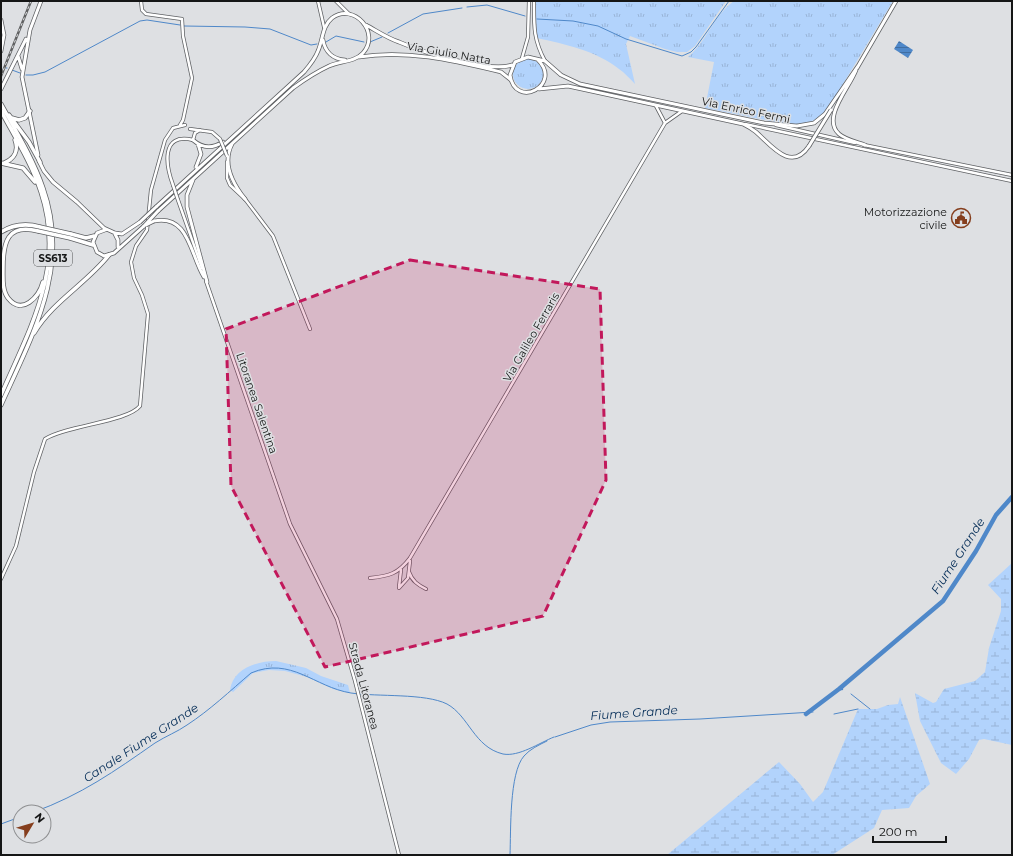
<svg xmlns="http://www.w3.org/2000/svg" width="1013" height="856" viewBox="0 0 1013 856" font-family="Montserrat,sans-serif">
  <defs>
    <pattern id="grass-tufts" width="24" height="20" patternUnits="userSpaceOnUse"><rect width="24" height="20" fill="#b2d3fc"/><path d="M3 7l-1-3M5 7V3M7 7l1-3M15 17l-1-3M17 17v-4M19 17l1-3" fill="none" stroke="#98b4d7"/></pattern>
    <pattern id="wetland-marsh" width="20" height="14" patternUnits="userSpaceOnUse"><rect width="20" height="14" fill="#b2d3fc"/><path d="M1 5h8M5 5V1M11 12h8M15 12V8" fill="none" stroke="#98b4d7"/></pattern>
    <pattern id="water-rules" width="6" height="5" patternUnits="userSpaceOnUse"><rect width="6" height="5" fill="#4f88c9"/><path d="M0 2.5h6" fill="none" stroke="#406ea2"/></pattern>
  </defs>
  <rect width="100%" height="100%" fill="#dee0e3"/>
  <!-- grass -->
  <path fill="url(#grass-tufts)" d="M 535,1 L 726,1 L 695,46 L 687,52 L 677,52 L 665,49 L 630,36 L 626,44 L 635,84 C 630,79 625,73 619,69 C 597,51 564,44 537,38 Z
    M 734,1 L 893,1 L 825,114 C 813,122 805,124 791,125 L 705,108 L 714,62 L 688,57 C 707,41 714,15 734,1 Z
    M513 74a15 15 0 1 1 30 0a15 15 0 1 1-30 0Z
    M 276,661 L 306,668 L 321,676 L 348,685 L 350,693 L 333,689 L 307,677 L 285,671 L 269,670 L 253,673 L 233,692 L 230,690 C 233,669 256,661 276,661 Z"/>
  <!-- wetland -->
  <path fill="url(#wetland-marsh)" d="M 1012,563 L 1012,745 L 984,739 L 979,740 L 969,759 L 956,774 L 941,763 L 920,721 L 915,693 L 933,703 L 936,702 L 944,689 L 975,681 L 985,672 L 989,648 L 1001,611 L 1001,599 L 988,585 Z
    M 900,697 L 930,784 L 916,796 L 909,808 L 882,810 L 874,828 L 832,855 L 667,855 L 779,762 L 800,784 L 813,802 L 823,792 L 858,709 L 877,709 L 888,705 L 898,704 Z"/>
  <!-- water -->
  <path fill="url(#water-rules)" d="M 899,41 L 913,50 L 908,58 L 894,49 Z"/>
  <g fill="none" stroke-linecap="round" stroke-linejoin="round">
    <!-- stream -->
    <path stroke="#4f88c9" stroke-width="1" d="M 467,7 L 487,5 L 525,16
      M 537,19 L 573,21 L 598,26 L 626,39 L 682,56 L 691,52 L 696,47 L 729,1
      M 184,26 L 245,27 L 270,29 L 311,45 L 317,44
      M 388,33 L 423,14 L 462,8
      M 326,42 L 336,36 L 364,42
      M 370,42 L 382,37
      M 6,68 L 7,68
      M 12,70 L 20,73
      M 26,75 L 33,75 L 45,72 L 140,21 L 147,20 L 180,25
      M 851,694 L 870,709
      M 834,714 L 858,709
      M 555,737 L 591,725 L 610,722 L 700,719 L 813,712
      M 34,812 C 81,795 115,771 155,743 C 166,736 177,732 187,725 C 210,710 230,691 251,673 C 291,656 314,687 351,693 C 378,697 425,693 447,704 C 469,716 474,747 503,754 C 519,757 539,743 554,737
      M 1,824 L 20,817
      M 510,855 C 511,831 509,773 524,756 C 530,749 539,745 547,741"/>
    <!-- canal -->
    <path stroke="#4f88c9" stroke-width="2.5" d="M 839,689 L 842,689"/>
    <!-- river -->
    <path stroke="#4f88c9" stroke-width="4.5" d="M 806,714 L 839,689 L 943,601 L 976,551 L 996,515 L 1012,497"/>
    <defs>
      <path id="tertiary" d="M 141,1 L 142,10 L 146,14 L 182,19 L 183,36 L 192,78 L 183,120 L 180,125
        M 318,1 L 324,27
        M 336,1 L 349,14
        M 534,1 C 534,25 533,39 545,61
        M 522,58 L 528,37 L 529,1
        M 656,106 L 665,123
        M 745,124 L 1012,181
        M 776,125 L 855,143
        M 190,129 L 212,132 L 220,139
        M 864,145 L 1012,175
        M 227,162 L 227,178 L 230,185 L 245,199 L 273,236 L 310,329
        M 173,185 C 166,166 160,132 193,140 L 195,133 L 200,130
        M 178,200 L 202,268
        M 206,281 L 290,524 L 337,619 L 355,681 L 399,855
        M 409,572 C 412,581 418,585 426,589
        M 370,578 C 389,576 398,574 410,558 L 665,123 L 682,111
        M 1,579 L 16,546 L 34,472 L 45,439 C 68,425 127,422 140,406 L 148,314 L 142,295 L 134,278 L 131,262 L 136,246 L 147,230 L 151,190 L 165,140 L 173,128 L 185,125
        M 399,587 L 401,570
        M 399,588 L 408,578 L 410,561"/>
      <path id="secondary" d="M 366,25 C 377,31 387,38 399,42 C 422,52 489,73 512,65
        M 323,40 C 325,52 333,59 345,60
        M 18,56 L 22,69
        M 359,57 C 407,49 455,61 501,72 L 511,80
        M 538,60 C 563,85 515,110 510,75 L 515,62 L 528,57 L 545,61
        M 545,61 L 561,75 L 580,84 L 764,123 L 797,126 L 814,123 L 825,114 L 858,66
        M 857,68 L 896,1
        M 856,70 C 850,87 821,118 839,134 C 846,140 857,142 865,145
        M 1,89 L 26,39
        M 539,89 L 568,86 L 743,124 C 747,126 752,129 756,132 C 771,145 791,173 809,146
        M 193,140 C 202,148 212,149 223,142
        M 232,144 C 222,163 233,184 245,199
        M 38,155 L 22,77 L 30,30 L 41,1
        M 39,161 L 44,171 L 53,182 L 77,202 L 104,228 L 115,233 L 122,234 L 140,222
        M 196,167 L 201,154 L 198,144
        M 193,180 L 187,195 L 187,207 L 207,282
        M 156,207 L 304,72 C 310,65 315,59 318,51 C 323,40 322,26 332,18 C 354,2 381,33 363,53 C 355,62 340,61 329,66 C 316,72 304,80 293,88 L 158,211
        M 154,221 C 189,214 190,254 204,277
        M 105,230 L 97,233 L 93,242 L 97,252 L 104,256 L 114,253 L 144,226
        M 115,234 L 118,240 L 118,247"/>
      <path id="primary" d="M 1,20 L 4,35 L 1,51"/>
      <path id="trunk" d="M 1,104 C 16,131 33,159 43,188 C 71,267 33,334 1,405
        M 1,111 C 15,137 32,164 41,192 C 66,267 30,328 1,395
        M 9,115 L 29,142 L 40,162
        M 12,118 L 19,120 L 25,118 L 30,111
        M 1,163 L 23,168 L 35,182
        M 4,163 C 14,159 19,151 15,140
        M 38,231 C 7,223 3,243 3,268 C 3,278 2,290 8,298 C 22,316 39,297 43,282
        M 1,232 C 14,224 26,223 40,227
        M 71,234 L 86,238 L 94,236
        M 70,238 L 93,245
        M 34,333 C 53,301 86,284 109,255"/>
    </defs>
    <!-- tertiary casing -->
    <use href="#tertiary" stroke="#5f6164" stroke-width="4"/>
    <!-- secondary casing -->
    <use href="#secondary" stroke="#5f6164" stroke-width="4.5"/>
    <!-- primary casing -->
    <use href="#primary" stroke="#5f6164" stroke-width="4.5"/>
    <!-- trunk casing -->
    <use href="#trunk" stroke="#5f6164" stroke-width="5"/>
    <!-- tertiary -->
    <use href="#tertiary" stroke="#fff" stroke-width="2.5"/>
    <!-- secondary -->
    <use href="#secondary" stroke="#fff" stroke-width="3"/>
    <!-- primary -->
    <use href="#primary" stroke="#fff" stroke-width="3"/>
    <!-- trunk -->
    <use href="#trunk" stroke="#fff" stroke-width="3.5"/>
    <defs>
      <path id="rail" d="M 1,76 L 31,1"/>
    </defs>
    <!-- rail casing -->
    <use href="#rail" stroke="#5f6061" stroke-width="2.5"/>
    <!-- rail -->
    <use href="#rail" stroke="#dee0e3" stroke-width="1" stroke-dasharray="3" stroke-linecap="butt"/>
    <defs>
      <path id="tertiary-bridge" d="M 220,139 L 227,156
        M 173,185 L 178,200"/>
      <path id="secondary-bridge" d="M 809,146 L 831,110
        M 140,222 L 156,207
        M 146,225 L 154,221
        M 144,226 L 158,211"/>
      <path id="trunk-bridge" d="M 40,227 L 71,234
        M 38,231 L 70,238"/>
    </defs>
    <!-- tertiary-bridge casing -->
    <use href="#tertiary-bridge" stroke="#5f6164" stroke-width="4" stroke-linecap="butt"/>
    <!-- secondary-bridge casing -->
    <use href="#secondary-bridge" stroke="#5f6164" stroke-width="4.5" stroke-linecap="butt"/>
    <!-- trunk-bridge casing -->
    <use href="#trunk-bridge" stroke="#5f6164" stroke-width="5" stroke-linecap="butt"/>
    <!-- tertiary-bridge -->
    <use href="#tertiary-bridge" stroke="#fff" stroke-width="2.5"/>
    <!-- secondary-bridge -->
    <use href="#secondary-bridge" stroke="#fff" stroke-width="3"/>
    <!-- trunk-bridge -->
    <use href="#trunk-bridge" stroke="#fff" stroke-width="3.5"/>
  </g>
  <!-- marked area -->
  <path fill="#c2185b" fill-opacity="0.2" stroke="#c2185b" stroke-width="3" stroke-dasharray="8 5" stroke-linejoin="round" d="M 410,260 L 600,289 L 606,480 L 543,616 L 325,667 L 231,486 L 226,329 Z"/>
  <!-- icons -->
  <defs>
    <symbol id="civic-ring" viewBox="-11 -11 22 22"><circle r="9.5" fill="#dee0e3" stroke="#853e1d" stroke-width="1.5"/><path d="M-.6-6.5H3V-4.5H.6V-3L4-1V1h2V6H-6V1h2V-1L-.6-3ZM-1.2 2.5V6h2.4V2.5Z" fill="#853e1d"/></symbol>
  </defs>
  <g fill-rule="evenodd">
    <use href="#civic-ring" x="950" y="207" width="22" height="22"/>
  </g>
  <g text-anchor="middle" stroke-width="3" stroke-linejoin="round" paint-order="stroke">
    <!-- shield labels -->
    <rect fill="#dee0e3" stroke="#515354" stroke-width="1" x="34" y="250" width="38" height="16" rx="3"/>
    <g font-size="10" font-weight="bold" fill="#151616">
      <text x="53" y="262">SS613</text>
    </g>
    <!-- street labels -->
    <g font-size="11" fill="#151616" stroke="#dee0e3">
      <text transform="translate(449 53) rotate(10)" y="4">Via Giulio Natta</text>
      <text transform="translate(746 110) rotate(12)" y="4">Via Enrico Fermi</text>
      <text transform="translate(531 337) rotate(-60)" y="4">Via Galileo Ferraris</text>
      <text transform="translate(257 403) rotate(71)" y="4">Litoranea Salentina</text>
      <text transform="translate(364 686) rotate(75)" y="4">Strada Litoranea</text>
    </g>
    <!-- poi labels -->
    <g font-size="11" fill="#151616" stroke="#dee0e3" text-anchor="end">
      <text x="947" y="216">Motorizzazione<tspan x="947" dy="13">civile</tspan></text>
    </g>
    <!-- water labels -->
    <g font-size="12" font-style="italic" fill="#022b56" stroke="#dee0e3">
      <text transform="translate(958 556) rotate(-57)" y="4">Fiume Grande</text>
      <text transform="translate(634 713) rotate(-4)" y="4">Fiume Grande</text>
      <text transform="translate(141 743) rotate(-33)" y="4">Canale Fiume Grande</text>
    </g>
  </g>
  <!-- border -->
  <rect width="1013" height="856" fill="none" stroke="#151616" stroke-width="4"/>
  <!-- north arrow -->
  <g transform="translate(32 824) rotate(52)"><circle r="19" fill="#dee0e3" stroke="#8e8f91"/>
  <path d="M0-3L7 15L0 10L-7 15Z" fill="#853e1d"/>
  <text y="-6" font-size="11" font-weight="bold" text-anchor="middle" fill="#151616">N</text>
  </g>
  <!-- scale -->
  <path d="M873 836v6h73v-6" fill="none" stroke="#151616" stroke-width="2"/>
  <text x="879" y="836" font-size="12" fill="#151616" stroke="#dee0e3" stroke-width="3" paint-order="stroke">200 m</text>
</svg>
